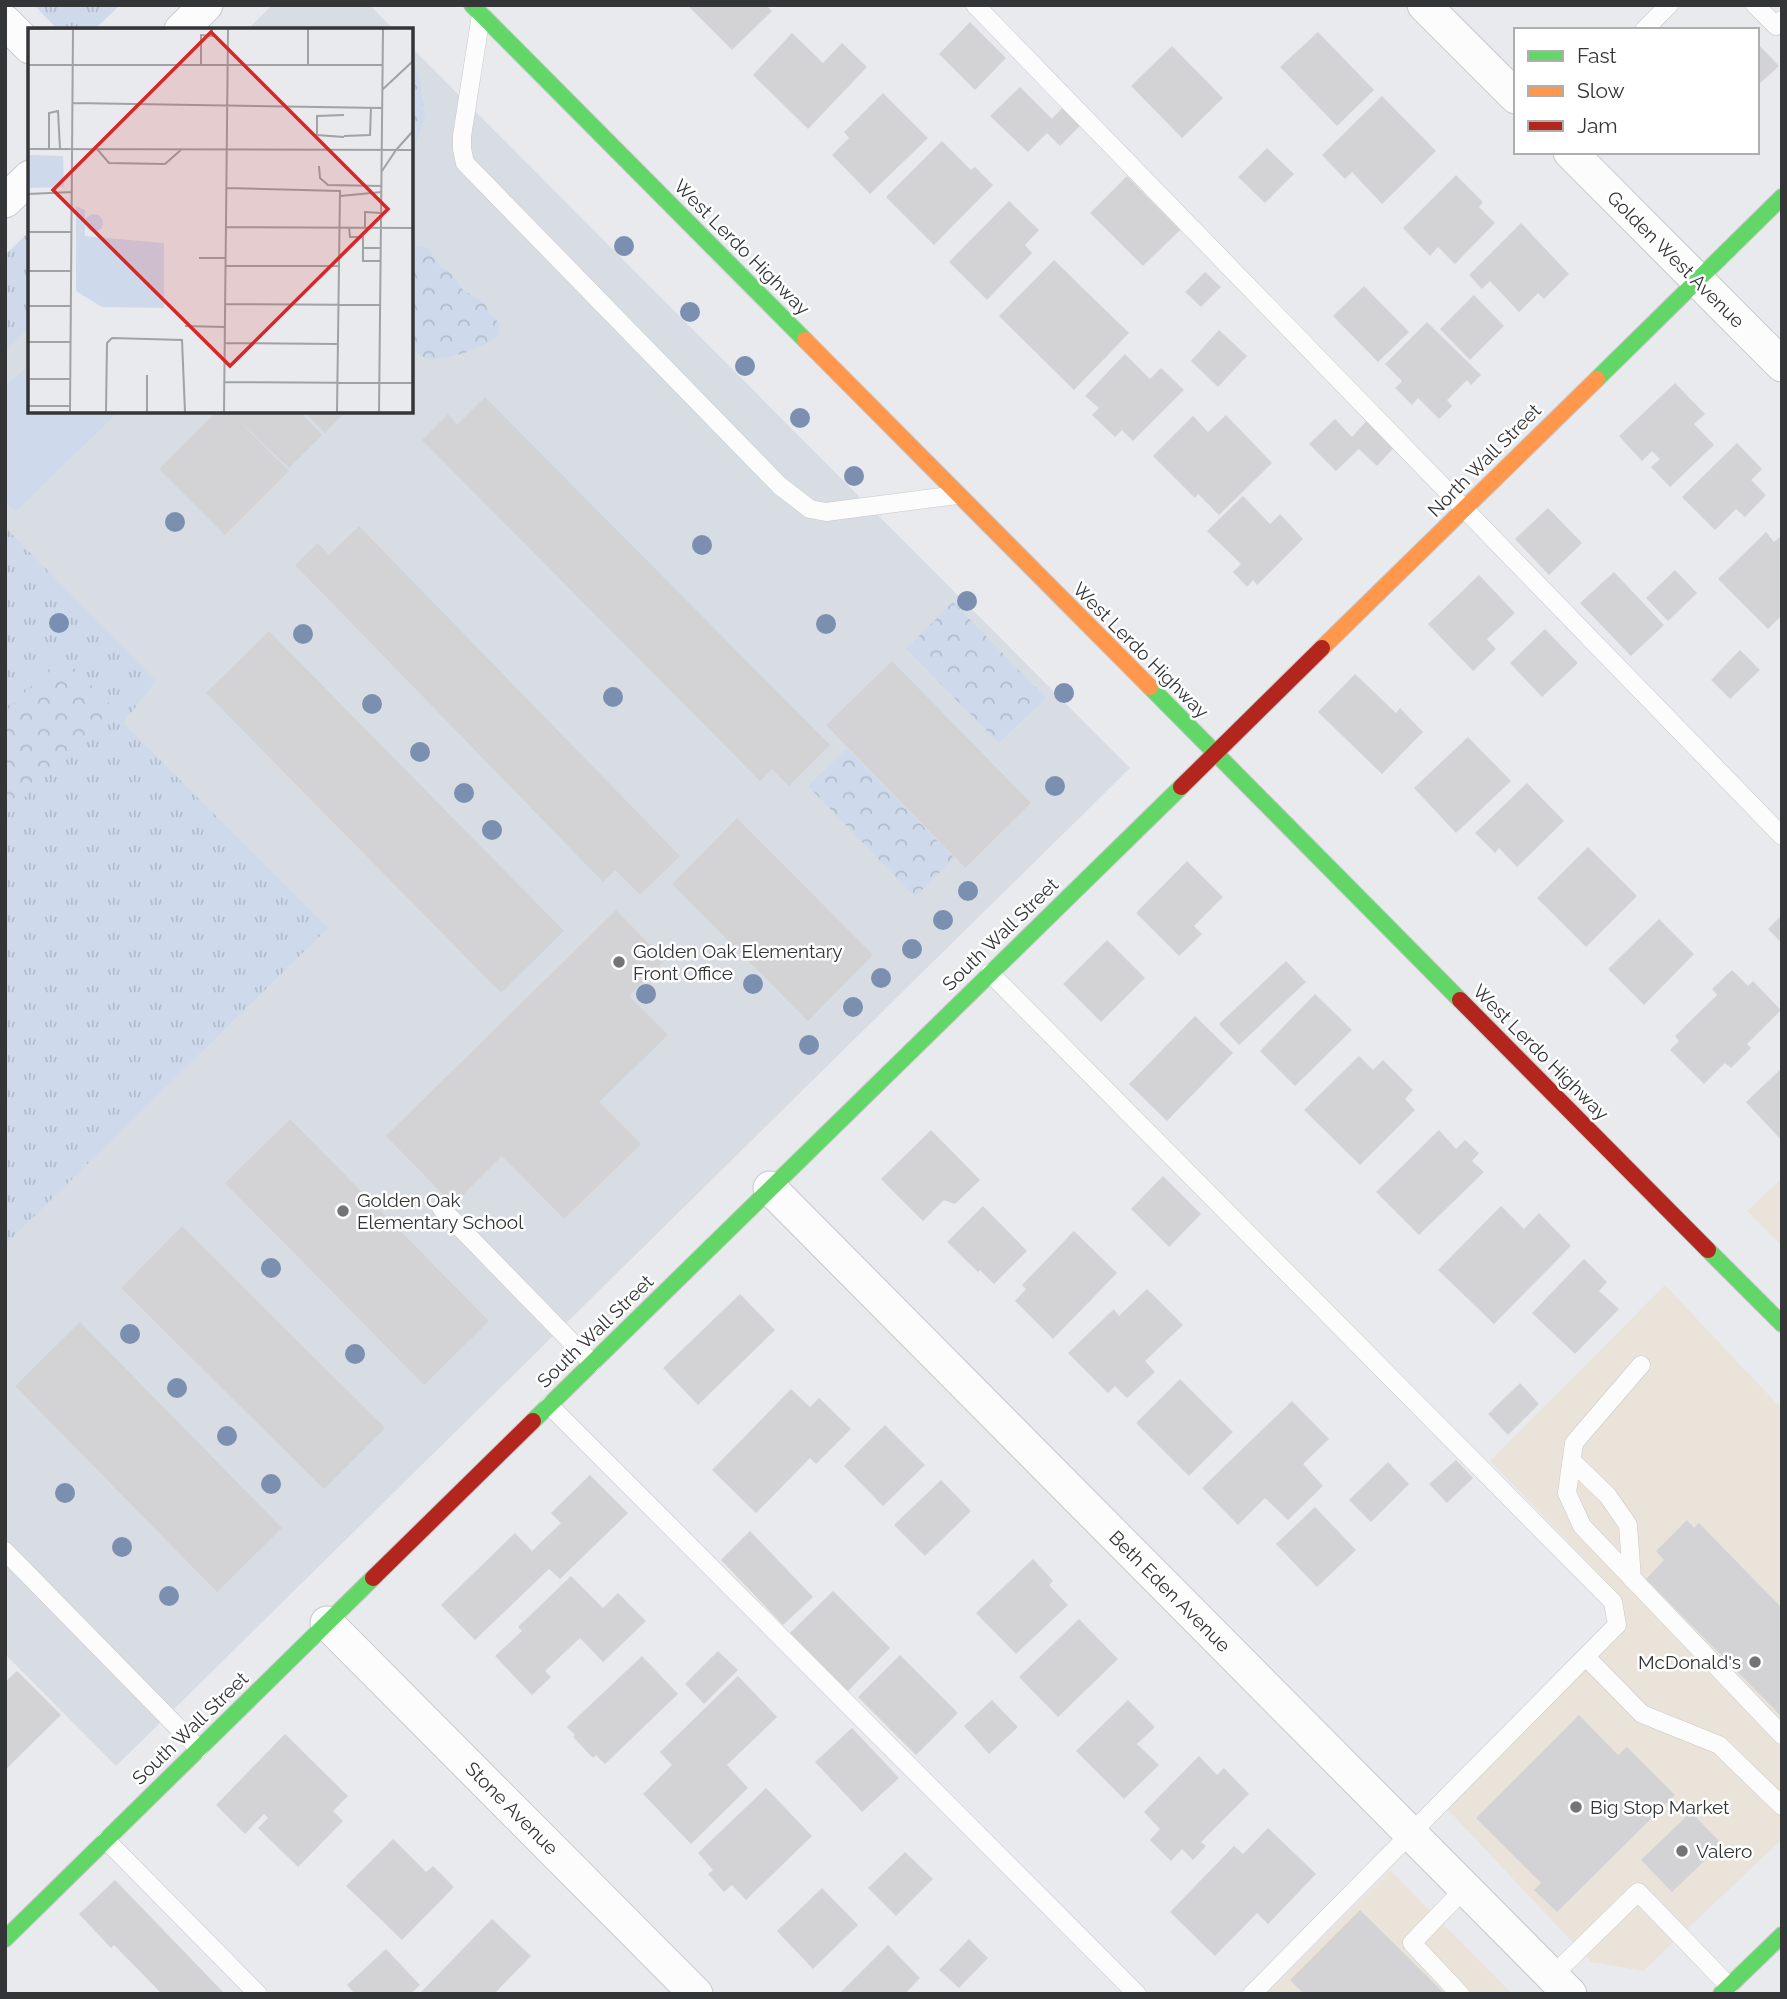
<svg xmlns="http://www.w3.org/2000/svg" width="1787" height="1999" viewBox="0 0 1787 1999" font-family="Raleway,sans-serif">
  <defs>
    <pattern id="grass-tufts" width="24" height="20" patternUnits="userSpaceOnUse" patternTransform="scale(1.75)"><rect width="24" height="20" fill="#cedaeb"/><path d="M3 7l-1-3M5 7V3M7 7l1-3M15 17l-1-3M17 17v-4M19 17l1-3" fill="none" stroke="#b2bcca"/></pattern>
    <pattern id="park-crowns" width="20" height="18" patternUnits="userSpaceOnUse" patternTransform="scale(1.75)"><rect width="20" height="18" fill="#cedaeb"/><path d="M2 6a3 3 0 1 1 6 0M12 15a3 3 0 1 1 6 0" fill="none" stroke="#b2bcca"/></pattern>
  </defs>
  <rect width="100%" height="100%" fill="#e8eaed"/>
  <!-- commercial -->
  <path fill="#eae3da" d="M 1782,1178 L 1782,1246 L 1747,1211 Z
    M 1665,1285 L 1782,1409 L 1782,1839 L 1643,1971 L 1591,1962 L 1439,1800 L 1623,1607 L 1622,1597 L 1490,1461 Z
    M 1390,1870 L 1512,1994 L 1266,1994 Z"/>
  <!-- built -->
  <path fill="#d8dde4" d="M 272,5 L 370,5 L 394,30 L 247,30 Z
    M 411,47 L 1130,768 L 116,1766 L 5,1654 L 5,271 L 30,247 L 30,411 L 411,411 Z"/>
  <!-- grass -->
  <path fill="url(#grass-tufts)" d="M 34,5 L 120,5 L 94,30 L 58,30 Z
    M 30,231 L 30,326 L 5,351 L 5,255 Z
    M 5,527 L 156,681 L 123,723 L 328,928 L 5,1245 Z"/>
  <!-- park -->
  <path fill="url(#park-crowns)" d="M 411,55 L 420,79 L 425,117 L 411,161 Z
    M 420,246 L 428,248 L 440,266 L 452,274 L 463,290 L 484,302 L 489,313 L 500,324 C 500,326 499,334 498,335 C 492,346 438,364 425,358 C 420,356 415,351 411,348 L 411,249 Z
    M 953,602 L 1046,698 L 999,743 L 906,649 Z
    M 62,656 L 115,709 L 5,816 L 5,712 Z
    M 847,748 L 954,858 L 915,897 L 808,786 Z"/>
  <!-- pitch -->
  <path fill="#cedaeb" d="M 30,364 L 30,411 L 119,411 L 15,512 L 5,501 L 5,387 Z"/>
  <!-- building -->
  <path fill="#d3d3d5" d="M 687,5 L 766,5 L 772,11 L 732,50 Z
    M 970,22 L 1006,58 L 975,90 L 939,54 Z
    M 1318,32 L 1374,90 L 1337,126 L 1280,67 Z
    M 792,33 L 823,63 L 842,43 L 867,67 L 808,129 L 753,75 Z
    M 1757,43 L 1779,66 L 1757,86 Z
    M 1172,46 L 1223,98 L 1182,138 L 1131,86 Z
    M 1020,87 L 1052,119 L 1062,108 L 1080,126 L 1060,146 L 1047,133 L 1028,152 L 990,116 Z
    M 883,93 L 928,138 L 870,194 L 832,155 L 849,138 L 844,132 Z
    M 1382,96 L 1436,151 L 1382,204 L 1352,172 L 1345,179 L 1322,155 Z
    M 942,141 L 971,170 L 975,167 L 993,185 L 934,245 L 886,197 Z
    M 1267,148 L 1294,174 L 1265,203 L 1238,177 Z
    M 1456,175 L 1483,202 L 1479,207 L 1495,223 L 1455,264 L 1438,247 L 1430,256 L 1403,228 Z
    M 1127,176 L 1180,230 L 1143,266 L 1090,213 Z
    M 1009,201 L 1039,230 L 1025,245 L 1032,253 L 987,300 L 949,262 Z
    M 1521,223 L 1569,274 L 1544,299 L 1538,293 L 1519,312 L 1490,281 L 1482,289 L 1469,275 Z
    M 1054,260 L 1129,333 L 1074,390 L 999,316 Z
    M 1205,272 L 1221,287 L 1201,307 L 1185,292 Z
    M 1364,286 L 1409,332 L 1378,362 L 1333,316 Z
    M 1474,295 L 1504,326 L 1470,360 L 1440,329 Z
    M 1427,322 L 1481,375 L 1471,385 L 1467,380 L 1447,400 L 1452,406 L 1439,419 L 1418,398 L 1412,405 L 1395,388 L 1402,381 L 1385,364 Z
    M 1219,330 L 1247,356 L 1218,387 L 1191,361 Z
    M 1125,354 L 1150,379 L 1161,368 L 1184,390 L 1133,441 L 1122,430 L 1115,437 L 1092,415 L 1099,408 L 1085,396 Z
    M 1675,383 L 1705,414 L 1694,424 L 1714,445 L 1670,487 L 1651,467 L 1660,459 L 1652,451 L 1642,461 L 1619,436 Z
    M 485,397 L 830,745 L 789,786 L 772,769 L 760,781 L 422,440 L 448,414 L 457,425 Z
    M 217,411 L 299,411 L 322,435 L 289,468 L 235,417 L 289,471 L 225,535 L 159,469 Z
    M 303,411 L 346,411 L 325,433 Z
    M 1226,415 L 1272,463 L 1219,515 L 1198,494 L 1195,498 L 1153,456 L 1193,416 L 1208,432 Z
    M 1369,418 L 1397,444 L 1377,466 L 1359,449 L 1336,471 L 1309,444 L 1335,419 L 1352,437 Z
    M 1737,443 L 1762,469 L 1751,480 L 1766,495 L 1745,517 L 1736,509 L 1715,530 L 1682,497 Z
    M 1243,496 L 1270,524 L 1280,514 L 1303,539 L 1257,585 L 1253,580 L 1247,587 L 1233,572 L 1241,564 L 1207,531 Z
    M 1548,508 L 1582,543 L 1549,575 L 1515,539 Z
    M 359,526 L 680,856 L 640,895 L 615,870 L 603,882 L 295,565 L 318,543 L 329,555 Z
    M 1766,532 L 1774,542 L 1782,535 L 1782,615 L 1768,629 L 1718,579 Z
    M 1675,570 L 1697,593 L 1668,621 L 1646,598 Z
    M 1614,572 L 1664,625 L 1631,656 L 1580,603 Z
    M 1479,575 L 1515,613 L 1487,639 L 1496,649 L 1473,671 L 1428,624 Z
    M 1545,629 L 1578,663 L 1542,697 L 1510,663 Z
    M 269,631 L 564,931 L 501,993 L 206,693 Z
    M 1740,650 L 1760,670 L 1730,699 L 1711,680 Z
    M 892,661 L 1031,803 L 965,868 L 826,725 Z
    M 1355,674 L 1396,713 L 1400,708 L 1423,732 L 1382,774 L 1318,712 Z
    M 1468,737 L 1511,781 L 1456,833 L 1414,788 Z
    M 1527,783 L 1564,821 L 1517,867 L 1499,848 L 1495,853 L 1475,833 Z
    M 737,818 L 873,955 L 808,1021 L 672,884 Z
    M 1588,847 L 1637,896 L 1586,947 L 1537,898 Z
    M 1187,861 L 1223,897 L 1194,926 L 1202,934 L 1179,956 L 1136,913 Z
    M 616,910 L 665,960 L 629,996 L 668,1035 L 599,1102 L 641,1144 L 564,1219 L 502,1156 L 453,1205 L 386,1136 Z
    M 1782,915 L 1782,943 L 1768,929 Z
    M 1659,919 L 1694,954 L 1644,1005 L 1608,969 Z
    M 1107,940 L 1145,978 L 1101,1022 L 1063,984 Z
    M 1286,961 L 1306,982 L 1239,1045 L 1219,1024 Z
    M 1732,970 L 1748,986 L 1753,981 L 1781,1010 L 1747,1044 L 1751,1048 L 1731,1068 L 1725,1063 L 1704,1084 L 1670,1050 L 1679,1041 L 1675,1036 L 1717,995 L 1712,989 Z
    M 1315,994 L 1352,1030 L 1295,1086 L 1260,1051 Z
    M 1195,1016 L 1233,1053 L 1167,1121 L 1129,1084 Z
    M 1359,1056 L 1373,1070 L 1383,1060 L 1413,1090 L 1405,1099 L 1415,1110 L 1360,1165 L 1304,1110 Z
    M 1782,1068 L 1782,1141 L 1746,1102 Z
    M 290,1119 L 489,1321 L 424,1385 L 225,1183 Z
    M 931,1130 L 980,1180 L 955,1204 L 944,1200 L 923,1221 L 881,1179 Z
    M 1439,1130 L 1456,1149 L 1465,1140 L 1479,1153 L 1472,1161 L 1484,1172 L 1419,1235 L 1376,1192 Z
    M 1163,1176 L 1201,1214 L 1169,1247 L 1131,1209 Z
    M 983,1206 L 1027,1251 L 994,1284 L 980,1270 L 978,1272 L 947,1242 Z
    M 1501,1206 L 1524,1229 L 1539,1213 L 1571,1246 L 1494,1324 L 1438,1270 Z
    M 182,1226 L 385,1428 L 324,1489 L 121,1288 Z
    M 1074,1231 L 1117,1273 L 1053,1339 L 1015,1301 L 1026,1289 L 1022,1285 Z
    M 1584,1259 L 1607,1282 L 1599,1291 L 1619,1309 L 1575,1354 L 1532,1313 Z
    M 1147,1289 L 1183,1325 L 1145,1361 L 1155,1372 L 1127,1398 L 1115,1386 L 1108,1393 L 1068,1353 L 1114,1309 L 1119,1316 Z
    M 740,1294 L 775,1330 L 698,1405 L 663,1368 Z
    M 80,1322 L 282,1528 L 217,1592 L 15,1386 Z
    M 1180,1379 L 1233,1432 L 1189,1476 L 1136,1423 Z
    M 1520,1383 L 1539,1404 L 1508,1435 L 1488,1414 Z
    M 791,1389 L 810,1407 L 819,1398 L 851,1429 L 816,1464 L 810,1458 L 756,1513 L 712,1470 Z
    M 1292,1401 L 1329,1439 L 1303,1464 L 1323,1486 L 1288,1520 L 1265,1498 L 1238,1525 L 1202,1488 Z
    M 885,1425 L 925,1465 L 883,1506 L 844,1466 Z
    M 1456,1460 L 1473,1478 L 1447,1503 L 1429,1484 Z
    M 1388,1462 L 1409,1484 L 1371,1522 L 1349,1500 Z
    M 590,1475 L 628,1513 L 560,1579 L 549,1569 L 475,1640 L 441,1605 L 515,1533 L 532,1551 L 561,1523 L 551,1513 Z
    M 941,1480 L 971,1511 L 925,1556 L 894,1525 Z
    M 1315,1507 L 1356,1550 L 1317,1587 L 1276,1544 Z
    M 1687,1520 L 1694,1528 L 1699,1523 L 1782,1608 L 1782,1717 L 1646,1579 L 1664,1560 L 1656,1551 Z
    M 750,1531 L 813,1597 L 783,1625 L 721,1560 Z
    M 1033,1559 L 1053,1581 L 1049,1585 L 1068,1605 L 1016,1654 L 976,1613 Z
    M 571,1576 L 603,1608 L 618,1593 L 646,1621 L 603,1662 L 580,1638 L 545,1671 L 551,1677 L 532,1695 L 495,1656 L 522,1631 L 518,1627 Z
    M 833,1591 L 890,1648 L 848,1691 L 790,1633 Z
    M 1079,1619 L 1118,1659 L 1058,1717 L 1019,1677 Z
    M 718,1651 L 738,1670 L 704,1704 L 685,1684 Z
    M 900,1655 L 958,1713 L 916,1755 L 858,1697 Z
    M 642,1656 L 678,1694 L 605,1764 L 596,1755 L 593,1758 L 573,1737 L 575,1735 L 567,1727 Z
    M 17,1671 L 61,1715 L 5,1770 L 5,1682 Z
    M 738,1676 L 777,1717 L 727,1765 L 748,1788 L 691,1844 L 643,1794 L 672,1765 L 660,1752 Z
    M 992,1700 L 1018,1727 L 989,1754 L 964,1726 Z
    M 1128,1700 L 1155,1727 L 1137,1744 L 1159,1765 L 1124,1799 L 1076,1751 Z
    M 1579,1715 L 1618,1755 L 1627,1747 L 1675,1795 L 1557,1912 L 1534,1890 L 1541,1883 L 1476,1818 Z
    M 852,1728 L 899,1778 L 862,1812 L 815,1762 Z
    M 285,1734 L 348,1796 L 333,1811 L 343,1821 L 298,1867 L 258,1828 L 268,1818 L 264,1814 L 245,1834 L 216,1805 Z
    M 1199,1756 L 1217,1775 L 1224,1768 L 1249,1794 L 1201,1842 L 1206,1846 L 1193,1860 L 1182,1849 L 1171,1861 L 1150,1840 L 1160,1829 L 1144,1812 Z
    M 766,1788 L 812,1836 L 746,1900 L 732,1885 L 724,1892 L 708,1874 L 713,1870 L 698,1853 Z
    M 1691,1812 L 1722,1844 L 1672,1892 L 1641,1860 Z
    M 1268,1828 L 1316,1874 L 1268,1924 L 1257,1913 L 1215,1956 L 1170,1912 L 1234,1846 L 1243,1854 Z
    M 393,1839 L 426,1872 L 433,1866 L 454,1887 L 402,1940 L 346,1886 Z
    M 905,1852 L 933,1879 L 896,1916 L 868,1888 Z
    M 115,1880 L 225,1994 L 162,1994 L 114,1945 L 111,1948 L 79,1914 Z
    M 822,1888 L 858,1925 L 813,1969 L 777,1931 Z
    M 1360,1910 L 1445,1994 L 1304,1994 L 1290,1980 Z
    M 492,1919 L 531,1956 L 494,1994 L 419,1994 Z
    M 969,1939 L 988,1958 L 959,1988 L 939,1970 Z
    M 888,1945 L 920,1978 L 905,1994 L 839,1994 Z
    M 386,1949 L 420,1985 L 410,1994 L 355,1994 L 347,1985 Z"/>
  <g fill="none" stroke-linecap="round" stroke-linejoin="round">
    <defs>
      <path id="lane" d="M 975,5 L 1782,836
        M 1755,5 L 1776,26 L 1782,20
        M 481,15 L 462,136 L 462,149 L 465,163 L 780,486 L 810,509 L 826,512 L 957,495
        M 1644,30 L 1669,5
        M 990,973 L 1613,1602 L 1617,1625 L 1252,1994
        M 441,1208 L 592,1363
        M 1641,1365 L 1574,1443 L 1567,1493 L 1582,1526 L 1782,1735
        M 549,1405 L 1137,1994
        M 1572,1461 L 1608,1496 L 1628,1525 L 1632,1579
        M 5,1551 L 199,1749
        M 1586,1657 L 1642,1714 L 1719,1745 L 1782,1806
        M 106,1840 L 258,1994
        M 1552,1976 L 1638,1892 L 1729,1986
        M 1460,1994 L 1412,1943 L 1465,1888"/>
      <path id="street" d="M 1424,5 L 1516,97
        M 5,22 L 30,47
        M 181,30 L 206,5
        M 1570,152 L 1782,365
        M 5,201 L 30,177
        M 770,1188 L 1570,1994
        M 327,1623 L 696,1994"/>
      <path id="fast" d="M 472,5 L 805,340
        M 1597,379 L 1782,197
        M 1150,687 L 1460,1000
        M 1708,1250 L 1782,1324
        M 533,1421 L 1181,787
        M 5,1939 L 373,1578
        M 1721,1994 L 1782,1935"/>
      <path id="slow" d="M 805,340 L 1150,687
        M 1322,648 L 1597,379"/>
      <path id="jam" d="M 1181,787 L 1322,648
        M 1460,1000 L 1708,1250
        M 373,1578 L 533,1421"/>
    </defs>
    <!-- lane casing -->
    <use href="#lane" stroke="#c7c8cb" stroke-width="19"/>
    <!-- street casing -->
    <use href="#street" stroke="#c7c8cb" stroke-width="35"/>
    <!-- fast casing -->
    <use href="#fast" stroke="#c7c8cb" stroke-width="18"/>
    <!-- slow casing -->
    <use href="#slow" stroke="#c7c8cb" stroke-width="18"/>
    <!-- jam casing -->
    <use href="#jam" stroke="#c7c8cb" stroke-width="18"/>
    <!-- lane -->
    <use href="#lane" stroke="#fcfcfc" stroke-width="18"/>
    <!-- street -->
    <use href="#street" stroke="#fcfcfc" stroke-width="33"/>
    <!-- fast -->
    <use href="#fast" stroke="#63d668" stroke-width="16"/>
    <!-- slow -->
    <use href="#slow" stroke="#ff974d" stroke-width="16"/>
    <!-- jam -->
    <use href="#jam" stroke="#b3261e" stroke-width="16"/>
  </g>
  <!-- trees -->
  <g fill="#7b90b0">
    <circle cx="624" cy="246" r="10"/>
    <circle cx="690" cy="312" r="10"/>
    <circle cx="745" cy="366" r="10"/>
    <circle cx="800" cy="418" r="10"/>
    <circle cx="854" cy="476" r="10"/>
    <circle cx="175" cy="522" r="10"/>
    <circle cx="702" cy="545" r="10"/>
    <circle cx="967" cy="601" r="10"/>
    <circle cx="59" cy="623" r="10"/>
    <circle cx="826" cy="624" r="10"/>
    <circle cx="303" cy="634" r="10"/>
    <circle cx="1064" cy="693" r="10"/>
    <circle cx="613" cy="697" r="10"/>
    <circle cx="372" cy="704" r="10"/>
    <circle cx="420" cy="752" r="10"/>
    <circle cx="1055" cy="786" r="10"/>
    <circle cx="464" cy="793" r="10"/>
    <circle cx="492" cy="830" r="10"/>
    <circle cx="968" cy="891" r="10"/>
    <circle cx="943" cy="920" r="10"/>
    <circle cx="912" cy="949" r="10"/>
    <circle cx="881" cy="978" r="10"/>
    <circle cx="753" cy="984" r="10"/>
    <circle cx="646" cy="994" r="10"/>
    <circle cx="853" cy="1007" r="10"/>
    <circle cx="809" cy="1045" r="10"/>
    <circle cx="271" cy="1268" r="10"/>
    <circle cx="130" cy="1334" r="10"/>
    <circle cx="355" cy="1354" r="10"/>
    <circle cx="177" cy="1388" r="10"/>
    <circle cx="227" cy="1436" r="10"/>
    <circle cx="271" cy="1484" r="10"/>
    <circle cx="65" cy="1493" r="10"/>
    <circle cx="122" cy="1547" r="10"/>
    <circle cx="169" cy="1596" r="10"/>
  </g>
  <!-- markers -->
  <g fill="#737477" stroke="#fff" stroke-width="2.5">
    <circle cx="619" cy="962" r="7"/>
    <circle cx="343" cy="1211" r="7"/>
    <circle cx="1755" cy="1662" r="7"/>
    <circle cx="1576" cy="1807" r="7"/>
    <circle cx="1682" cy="1851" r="7"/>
  </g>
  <g text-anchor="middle" stroke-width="5" stroke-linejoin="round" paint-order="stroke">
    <!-- street labels -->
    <g font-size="19" fill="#343537" stroke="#fff">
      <text transform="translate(742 247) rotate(45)" y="7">West Lerdo Highway</text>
      <text transform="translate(1676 259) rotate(45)" y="7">Golden West Avenue</text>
      <text transform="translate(1484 460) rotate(-45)" y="7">North Wall Street</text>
      <text transform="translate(1141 650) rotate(45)" y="7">West Lerdo Highway</text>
      <text transform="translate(1000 934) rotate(-44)" y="7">South Wall Street</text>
      <text transform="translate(1541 1052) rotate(45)" y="7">West Lerdo Highway</text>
      <text transform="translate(595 1331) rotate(-44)" y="7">South Wall Street</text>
      <text transform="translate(1170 1591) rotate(45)" y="7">Beth Eden Avenue</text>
      <text transform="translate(190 1728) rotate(-44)" y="7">South Wall Street</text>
      <text transform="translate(512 1808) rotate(45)" y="7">Stone Avenue</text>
    </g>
    <!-- poi labels -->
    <g font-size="19" fill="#343537" stroke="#fff" text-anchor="start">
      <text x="633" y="958">Golden Oak Elementary<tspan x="633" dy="22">Front Office</tspan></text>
      <text x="357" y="1207">Golden Oak<tspan x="357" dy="22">Elementary School</tspan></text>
      <text x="1741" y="1669" text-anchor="end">McDonald's</text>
      <text x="1590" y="1814">Big Stop Market</text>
      <text x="1696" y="1858">Valero</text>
    </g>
  </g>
  <!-- overview -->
  <g transform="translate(28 28)">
    <rect width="385" height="385" fill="#e8eaed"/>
    <path d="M 0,127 L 35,128 L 36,159 L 0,160 ZM 48,178 L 57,182 L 57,208 L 136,215 L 136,280 L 74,279 L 48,263 Z" fill="#cedaeb"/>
    <path d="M 89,214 L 98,214 L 98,254 L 88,253 Z" fill="#cedaeb"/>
    <path d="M57 195a9 9 0 1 1 18 0a9 9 0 1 1-18 0Z" fill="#cedaeb"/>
    <path fill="none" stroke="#a0a2a4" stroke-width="2" d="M 0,1 L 139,1M 0,37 L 355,37M 173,37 L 173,7 L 184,8 L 184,1M 280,37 L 280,1M 354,62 L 385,33M 45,75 L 354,80M 316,87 L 289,88 L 289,107 L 316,109M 316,108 L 342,107 L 343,80M 0,121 L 385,122M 21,121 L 21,85 L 30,83 L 32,121M 69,121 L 81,135 L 137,136 L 154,121M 368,122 L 385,103M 291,138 L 292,150 L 300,157 L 354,158M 354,143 L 368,122M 199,160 L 312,163 L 309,384M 0,166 L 44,164M 312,168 L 354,164M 198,199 L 385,200M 321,199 L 322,209 L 335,209 L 335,220M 337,199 L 337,184 L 353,185M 0,204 L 43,204M 171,230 L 198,230M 353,233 L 335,233 L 335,220 L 353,220M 198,238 L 312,238M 0,243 L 43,243M 198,276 L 352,277M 0,278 L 43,278M 157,298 L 197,299M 0,314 L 42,314M 197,315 L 310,316M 0,351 L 42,351M 197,354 L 352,355M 351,355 L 385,355M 0,378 L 42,378M 42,384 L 45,1M 78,384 L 79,315 L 84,310 L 154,312 L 157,384M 119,384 L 119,347M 196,384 L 200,1M 351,384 L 355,1"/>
    <path fill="#d62828" fill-opacity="0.15" stroke="#d62828" stroke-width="3.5" d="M 183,4 L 360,181 L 202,338 L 25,162 Z"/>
    <rect width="385" height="385" fill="none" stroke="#343537" stroke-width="3.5"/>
  </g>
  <!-- border -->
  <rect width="1787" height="1999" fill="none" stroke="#343537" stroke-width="14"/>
  <!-- legend -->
  <rect x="1514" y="28" width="245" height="126" fill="#ffffff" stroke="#aeaeaf" stroke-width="2"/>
  <rect x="1528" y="51" width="35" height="10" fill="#63d668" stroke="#aeaeaf" stroke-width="2"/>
  <text x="1577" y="63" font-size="21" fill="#343537">Fast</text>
  <rect x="1528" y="86" width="35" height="10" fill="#ff974d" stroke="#aeaeaf" stroke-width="2"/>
  <text x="1577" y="98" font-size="21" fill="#343537">Slow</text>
  <rect x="1528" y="121" width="35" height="10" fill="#b3261e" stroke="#aeaeaf" stroke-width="2"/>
  <text x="1577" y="133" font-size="21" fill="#343537">Jam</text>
</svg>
